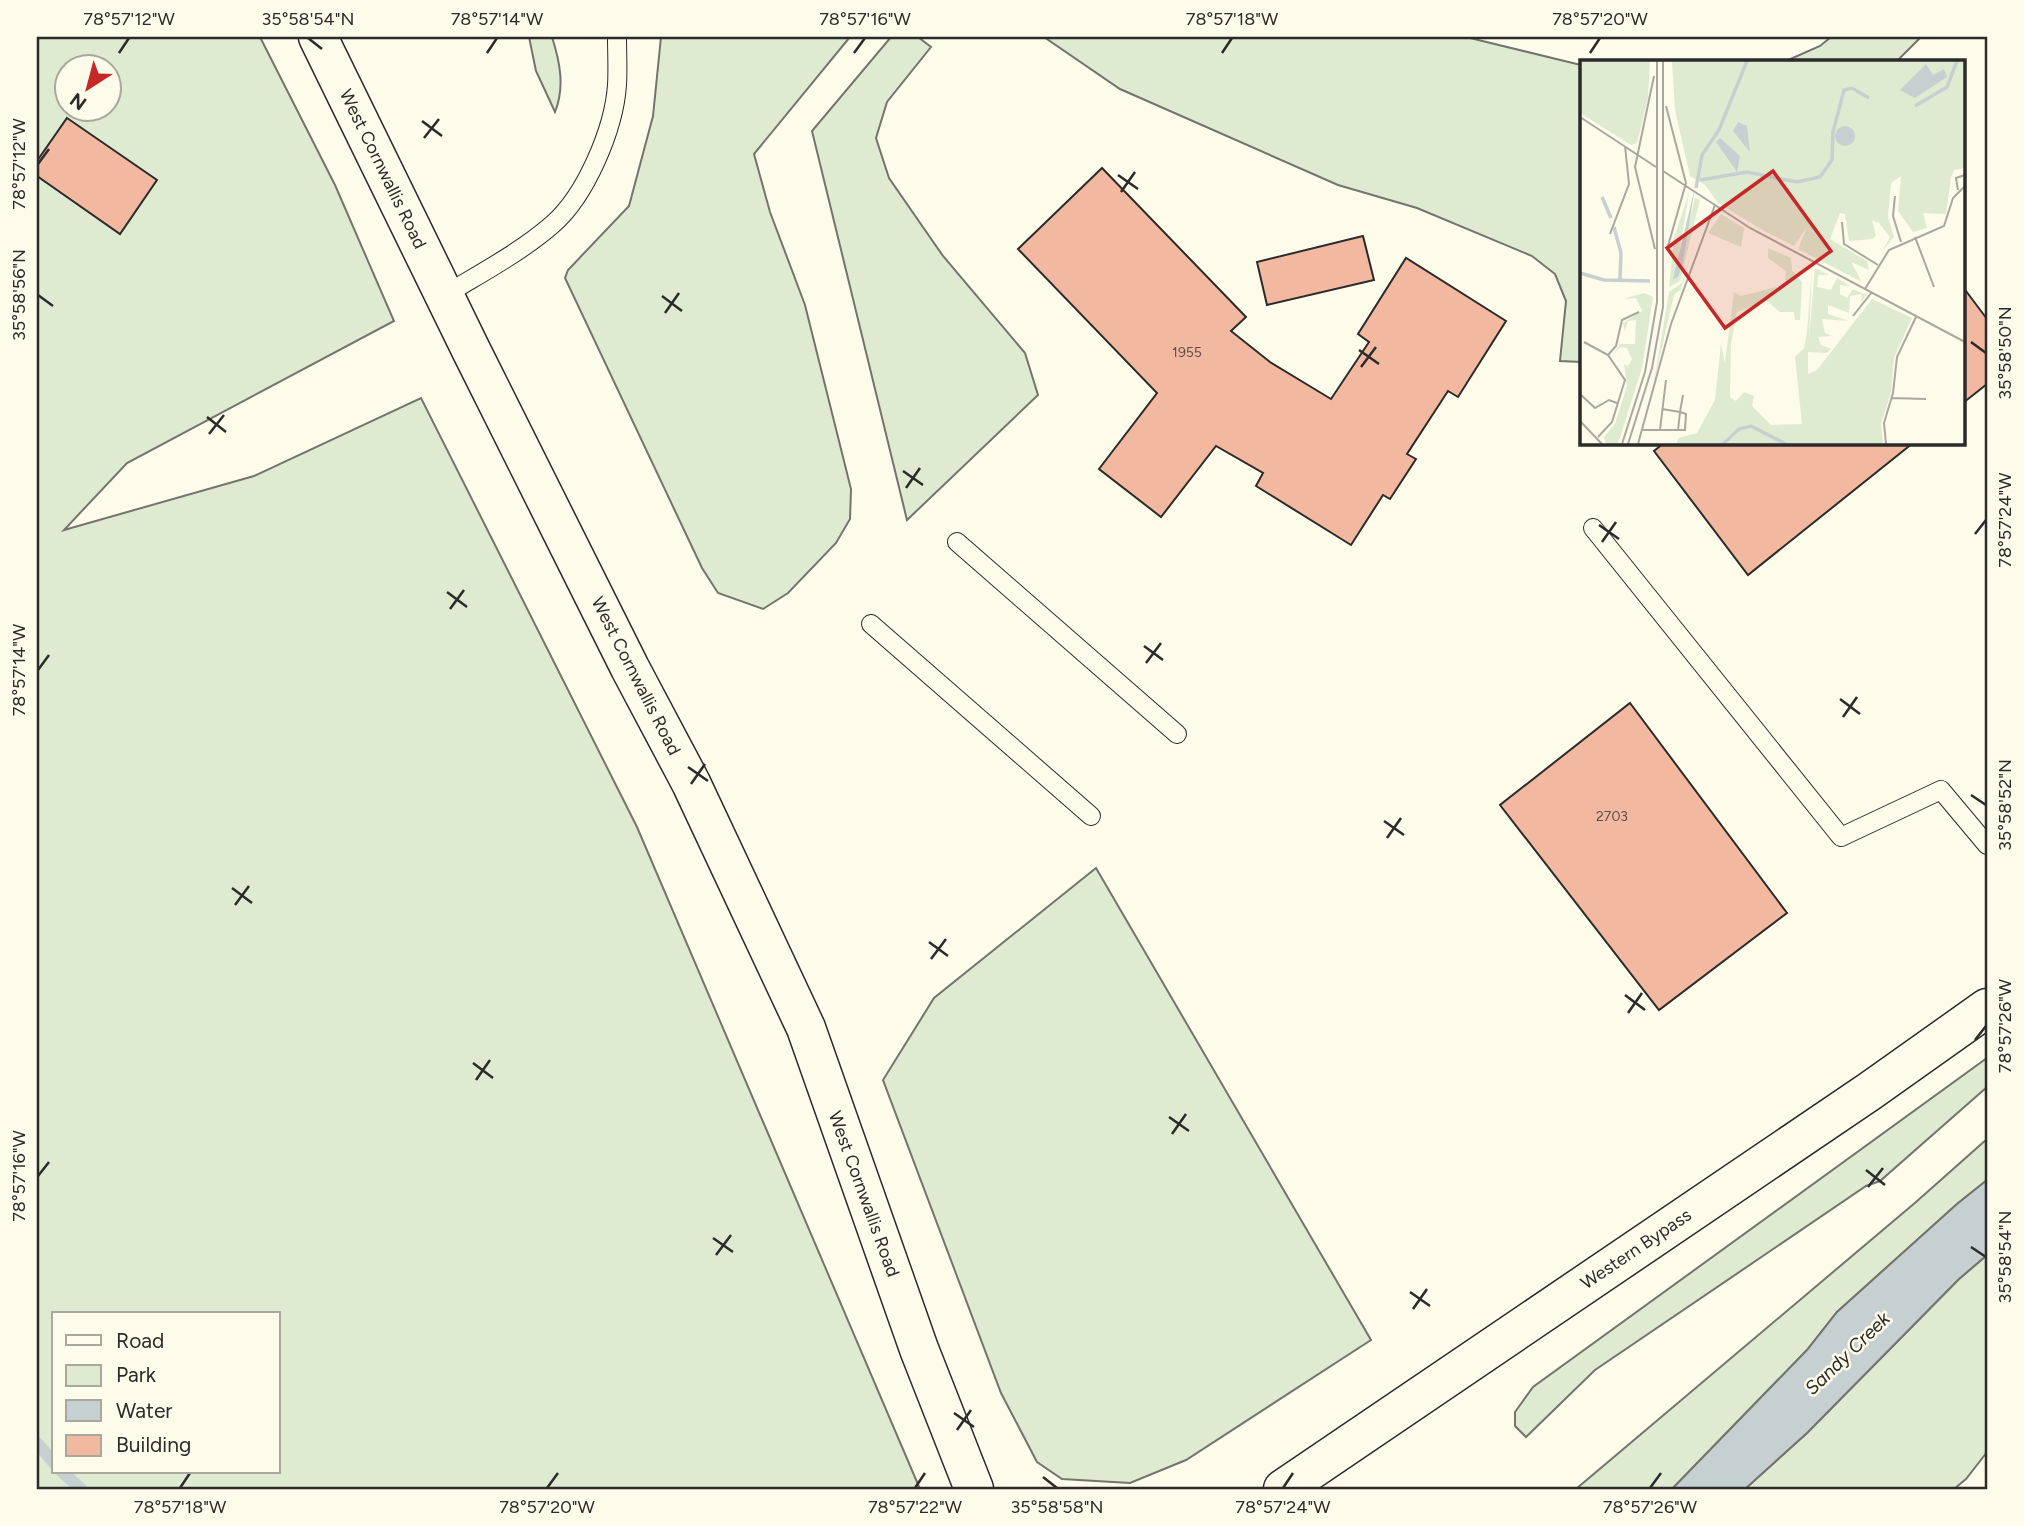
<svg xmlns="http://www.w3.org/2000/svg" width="2024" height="1526" viewBox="0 0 2024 1526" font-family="Figtree,sans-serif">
  <rect width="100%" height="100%" fill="#fdfbea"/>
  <!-- green -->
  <path fill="#deebd1" stroke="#74746e" stroke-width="2" fill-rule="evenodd" d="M 37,37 L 260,37 L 335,185 L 394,321 L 127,463 L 64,530 L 254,476 L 421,398 L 637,827 L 920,1489 L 37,1489 ZM 66,66 L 108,66 L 108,108 L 66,108 ZM 54,1314 L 278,1314 L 278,1472 L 54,1472 Z
    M 529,37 L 552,37 C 560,62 565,87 555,112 L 536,71 Z
    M 661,37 L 850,37 L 754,154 L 770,212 L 805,305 L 851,489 L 850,519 L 836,543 L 788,593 L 763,609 L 718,593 L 702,568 L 565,278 L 568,270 L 629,206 L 653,116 Z
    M 891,37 L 918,37 L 931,47 L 887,102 L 876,138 L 889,178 L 943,256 L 1025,353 L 1038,395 L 907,520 L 812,131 Z
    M 1044,37 L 1466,37 L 1581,65 L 1581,362 L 1560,361 L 1566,301 L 1555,274 L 1532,256 L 1417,208 L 1338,185 L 1120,89 Z
    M 1831,37 L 1921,37 L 1897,61 L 1786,61 L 1820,46 Z
    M 1096,868 L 1371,1340 L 1186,1460 L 1130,1483 L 1062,1479 L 1037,1462 L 1001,1393 L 883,1080 L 934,998 Z
    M 1987,1058 L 1987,1087 L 1880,1181 L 1866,1186 L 1595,1370 L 1526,1437 L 1515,1426 L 1515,1412 L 1533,1387 Z
    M 1987,1139 L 1987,1180 L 1957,1204 L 1837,1312 L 1807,1350 L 1672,1489 L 1576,1489 L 1916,1202 Z
    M 1987,1255 L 1987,1452 L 1966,1479 L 1954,1489 L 1745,1489 L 1807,1433 L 1959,1279 Z"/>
  <!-- water -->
  <path fill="#c7d0d0" stroke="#74746e" stroke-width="2" d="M 1987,1180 L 1987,1255 L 1959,1279 L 1807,1433 L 1745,1489 L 1672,1489 L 1807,1350 L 1837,1312 L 1957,1204 Z"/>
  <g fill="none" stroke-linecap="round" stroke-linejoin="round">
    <!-- stream -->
    <path stroke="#c7d0d0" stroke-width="12" d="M 37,1443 L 54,1463
      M 62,1472 L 81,1489"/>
  </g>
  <!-- building -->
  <path fill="#f2b8a0" stroke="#2b2b2b" stroke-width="2" d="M 67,118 L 157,180 L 120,234 L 37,176 L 37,161 Z
    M 1102,168 L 1246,317 L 1231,331 L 1270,362 L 1331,399 L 1369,342 L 1358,334 L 1406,258 L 1506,321 L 1458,397 L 1448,391 L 1407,454 L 1416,459 L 1390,499 L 1383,495 L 1351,545 L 1256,486 L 1263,473 L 1216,446 L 1161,517 L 1099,469 L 1157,393 L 1018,249 Z
    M 1363,236 L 1374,280 L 1267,305 L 1257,262 Z
    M 1963,287 L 1987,319 L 1987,384 L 1963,403 Z
    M 1664,443 L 1913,443 L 1748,575 L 1654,451 Z
    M 1630,703 L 1787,913 L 1659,1010 L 1500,805 Z"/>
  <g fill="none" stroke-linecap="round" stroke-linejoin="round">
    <defs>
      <path id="service" d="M 445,295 C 481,273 521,252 553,224 C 586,195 614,129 617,85 C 618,69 617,53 617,37
        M 1593,528 L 1841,837 L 1941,790 L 1987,845
        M 957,542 L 1177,734
        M 871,624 L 1091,816"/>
      <path id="tertiary" d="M 318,37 L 471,350 L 630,668 L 691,783 L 806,1028 L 919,1349 L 974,1489
        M 1283,1489 L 1870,1091 L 1987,1008"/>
    </defs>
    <!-- service casing -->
    <use href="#service" stroke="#2b2b2b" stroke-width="20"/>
    <!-- tertiary casing -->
    <use href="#tertiary" stroke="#2b2b2b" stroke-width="41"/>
    <!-- service -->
    <use href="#service" stroke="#fdfbea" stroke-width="18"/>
    <!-- tertiary -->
    <use href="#tertiary" stroke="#fdfbea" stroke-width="38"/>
  </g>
  <!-- ticks -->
  <path fill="none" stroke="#2b2b2b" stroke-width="2.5" d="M 308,38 L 322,49M 119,53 L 129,38M 487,53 L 497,38M 854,53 L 865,38M 1222,53 L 1232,38M 1590,53 L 1600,38M 422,121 L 442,136M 424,138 L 439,119M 38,164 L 49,149M 1118,175 L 1138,189M 1121,192 L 1135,172M 38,295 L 53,306M 662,296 L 682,311M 665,313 L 679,293M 1971,342 L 1986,353M 1359,350 L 1379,364M 1361,367 L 1376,347M 207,417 L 226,432M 209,434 L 224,415M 903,471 L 923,485M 906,488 L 920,468M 1599,525 L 1619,539M 1975,534 L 1986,520M 1602,542 L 1616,522M 447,592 L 467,607M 450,609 L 464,590M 1144,646 L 1163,660M 1146,663 L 1161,643M 38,670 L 49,655M 1840,699 L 1860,714M 1843,717 L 1857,697M 688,767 L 708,781M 691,784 L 705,764M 1971,795 L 1986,805M 1384,821 L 1404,835M 1387,838 L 1401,818M 232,888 L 252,903M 235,905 L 249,886M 929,942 L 948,956M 931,959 L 946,939M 1625,995 L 1645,1010M 1628,1013 L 1642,993M 1975,1040 L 1986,1026M 473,1063 L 493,1078M 476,1080 L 490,1060M 1169,1117 L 1189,1131M 1172,1134 L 1186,1114M 1866,1170 L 1885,1185M 38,1176 L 49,1162M 1868,1187 L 1883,1168M 713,1238 L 733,1252M 1971,1247 L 1986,1257M 716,1255 L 731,1235M 1410,1292 L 1430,1306M 1413,1309 L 1427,1289M 954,1413 L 974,1427M 957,1430 L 971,1410M 1043,1477 L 1057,1488M 180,1488 L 190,1473M 547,1488 L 558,1473M 915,1488 L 925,1473M 1283,1488 L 1293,1473M 1650,1488 L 1661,1473"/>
  <g text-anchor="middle" stroke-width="5" stroke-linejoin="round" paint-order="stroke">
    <!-- number labels -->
    <g font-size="14" fill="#5d4e48">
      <text x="1187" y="357">1955</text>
      <text x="1612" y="821">2703</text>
    </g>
    <!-- street labels -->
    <g font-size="18" fill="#2b2b2b" stroke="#fdfbea">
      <text transform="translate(383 169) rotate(64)" y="6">West Cornwallis Road</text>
      <text transform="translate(636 676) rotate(63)" y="6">West Cornwallis Road</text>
      <text transform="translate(864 1194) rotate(70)" y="6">West Cornwallis Road</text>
      <text transform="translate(1636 1249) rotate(-34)" y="6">Western Bypass</text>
    </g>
    <!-- water labels -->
    <g font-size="19" font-style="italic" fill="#2b2b2b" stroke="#fdfbea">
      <text transform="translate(1847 1353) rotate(-44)" y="7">Sandy Creek</text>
    </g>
  </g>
  <!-- overview -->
  <g transform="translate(1580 60)">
    <rect width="385" height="385" fill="#fdfbea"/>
    <path d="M 0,1 L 70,1 L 68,38 L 57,83 L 51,85 L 0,53 ZM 92,1 L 385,1 L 385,108 L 374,110 L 371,118 L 366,154 L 343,153 L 347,168 L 333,172 L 318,151 L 321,116 L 311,123 L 308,157 L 314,177 L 303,190 L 310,177 L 299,163 L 292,160 L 296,176 L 292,179 L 269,181 L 265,154 L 260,153 L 250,179 L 287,201 L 289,210 L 271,202 L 282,222 L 218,189 L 227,167 L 214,186 L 186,172 L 138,143 L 125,125 L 110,116 L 95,50 ZM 109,133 L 95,219 L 115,138 L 120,140 L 100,221 L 89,227 L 94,178 ZM 141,154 L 164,168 L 161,187 L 128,173 ZM 117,174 L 101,229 L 94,235 L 74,322 L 89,232 L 102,223 ZM 188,188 L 211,198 L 212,210 L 222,222 L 220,260 L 215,260 L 214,252 L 200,252 L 187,241 L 157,252 L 151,284 L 150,337 L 156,341 L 164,332 L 174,336 L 172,346 L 191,365 L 222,364 L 215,297 L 224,288 L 227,272 L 232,206 L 229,279 L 235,208 L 249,215 L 238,215 L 237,227 L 251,230 L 257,218 L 270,226 L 260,225 L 260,234 L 267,238 L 273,229 L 286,235 L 282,241 L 281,234 L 270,236 L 269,253 L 248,245 L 248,254 L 269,261 L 242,259 L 245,273 L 252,276 L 238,277 L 241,285 L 251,289 L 247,293 L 228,292 L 228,314 L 237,310 L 292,239 L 332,258 L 314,298 L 311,332 L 301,364 L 303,384 L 97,384 L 98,378 L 117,373 L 135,340 L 141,284 L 145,303 L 154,232 L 161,236 L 205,225 L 206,211 L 188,198 ZM 64,233 L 73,237 L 62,308 L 38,384 L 26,384 L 24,377 L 35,364 L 47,326 L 44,304 L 48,306 L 52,299 L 47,288 L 40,287 L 32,296 L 40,284 L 55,284 L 56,260 L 48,261 L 45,272 L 43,263 L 62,251 L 56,238 L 43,239 Z" fill="#deebd1"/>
    <path d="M 346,4 L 353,15 L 364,9 L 367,17 L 335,38 L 320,30 ZM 158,62 L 167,66 L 170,92 L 153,71 ZM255 76a10 10 0 1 1 20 0a10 10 0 1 1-20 0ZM 140,78 L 160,96 L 157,112 L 136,82 ZM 115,127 L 103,202 L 98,217 L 93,219 Z" fill="#c7d0d0"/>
    <path fill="none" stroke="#c7d0d0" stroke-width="3.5" d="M 335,46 L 367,27 L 377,1M 120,120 L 167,112 L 217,122 L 240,117 L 252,100 L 253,72 L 264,30 L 272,28 L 289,38M 116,128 L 122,95 L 139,70 L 167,1M 22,137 L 31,158M 34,167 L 41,193 L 40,219M 0,213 L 24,220 L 70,221M 143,384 L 159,369 L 171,366 L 206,384"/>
    <path fill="none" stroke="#a9a89e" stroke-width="2" d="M 74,16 L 55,107 L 75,189M 86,46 L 106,123 L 88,186M 0,57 L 76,107M 83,111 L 170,168 L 385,282M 378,130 L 376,118 L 385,115M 315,136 L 313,156 L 321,182M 262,162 L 264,184 L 298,205M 30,174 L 49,124 L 45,86M 335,177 L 354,227M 285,229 L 309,190 L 364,166 L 373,138 L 385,126M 273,256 L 292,232M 4,282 L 28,295 L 45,320 L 32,362 L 18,377M 28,295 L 36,286 L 42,260 L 59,252M 0,334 L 15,348 L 29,340 L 37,343M 312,338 L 346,339M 82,349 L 100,352 L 98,370M 0,361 L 22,384M 63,370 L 105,370 L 106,354 L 100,352 L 103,335M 80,370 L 86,320M 42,384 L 65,312 L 77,242 L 77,1M 48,384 L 72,308 L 83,247 L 83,1M 58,384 L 91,264 L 135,145M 306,384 L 304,363 L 313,333 L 317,297 L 336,257"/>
    <path fill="#c62828" fill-opacity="0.15" stroke="#c62828" stroke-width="3.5" d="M 193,111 L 251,191 L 145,268 L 87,188 Z"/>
    <rect width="385" height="385" fill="none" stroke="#2b2b2b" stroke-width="3.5"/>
  </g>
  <!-- border -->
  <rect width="2024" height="1526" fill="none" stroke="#fdfbea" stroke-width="77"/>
  <!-- legend -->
  <rect x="52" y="1312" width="228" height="161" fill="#fdfbea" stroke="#a9a89e" stroke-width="2"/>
  <rect x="66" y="1335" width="35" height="10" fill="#fdfbea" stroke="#a9a89e" stroke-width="2"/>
  <text x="116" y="1348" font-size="21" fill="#2b2b2b">Road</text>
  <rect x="66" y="1365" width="35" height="21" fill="#deebd1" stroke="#a9a89e" stroke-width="2"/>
  <text x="116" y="1382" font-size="21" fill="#2b2b2b">Park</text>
  <rect x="66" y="1400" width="35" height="21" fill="#c7d0d0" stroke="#a9a89e" stroke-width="2"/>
  <text x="116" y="1418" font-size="21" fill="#2b2b2b">Water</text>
  <rect x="66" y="1435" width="35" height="21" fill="#f2b8a0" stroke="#a9a89e" stroke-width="2"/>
  <text x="116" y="1452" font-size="21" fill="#2b2b2b">Building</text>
  <!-- north arrow -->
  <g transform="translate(88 88) rotate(216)"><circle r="33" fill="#fdfbea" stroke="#a9a89e" stroke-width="2"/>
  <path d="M0-5L12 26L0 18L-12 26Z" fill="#c62828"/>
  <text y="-10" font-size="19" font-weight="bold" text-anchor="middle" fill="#2b2b2b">N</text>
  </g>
  <rect x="38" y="38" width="1948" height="1450" fill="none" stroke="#2b2b2b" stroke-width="2.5"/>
  <g font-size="18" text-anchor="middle" fill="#2b2b2b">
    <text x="129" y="25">78°57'12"W</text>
    <text x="308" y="25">35°58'54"N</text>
    <text x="497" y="25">78°57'14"W</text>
    <text x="865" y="25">78°57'16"W</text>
    <text x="1232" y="25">78°57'18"W</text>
    <text x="1600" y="25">78°57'20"W</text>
    <text transform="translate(19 164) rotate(-90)" y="6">78°57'12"W</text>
    <text transform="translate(19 295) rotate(-90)" y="6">35°58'56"N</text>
    <text transform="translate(2005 353) rotate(-90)" y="6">35°58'50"N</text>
    <text transform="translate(2005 520) rotate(-90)" y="6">78°57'24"W</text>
    <text transform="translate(19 670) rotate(-90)" y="6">78°57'14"W</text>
    <text transform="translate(2005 805) rotate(-90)" y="6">35°58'52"N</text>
    <text transform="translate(2005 1026) rotate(-90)" y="6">78°57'26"W</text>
    <text transform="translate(19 1176) rotate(-90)" y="6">78°57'16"W</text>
    <text transform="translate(2005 1257) rotate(-90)" y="6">35°58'54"N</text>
    <text x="180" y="1513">78°57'18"W</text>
    <text x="547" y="1513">78°57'20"W</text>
    <text x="915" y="1513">78°57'22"W</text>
    <text x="1057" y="1513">35°58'58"N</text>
    <text x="1283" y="1513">78°57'24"W</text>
    <text x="1650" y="1513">78°57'26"W</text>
  </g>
</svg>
